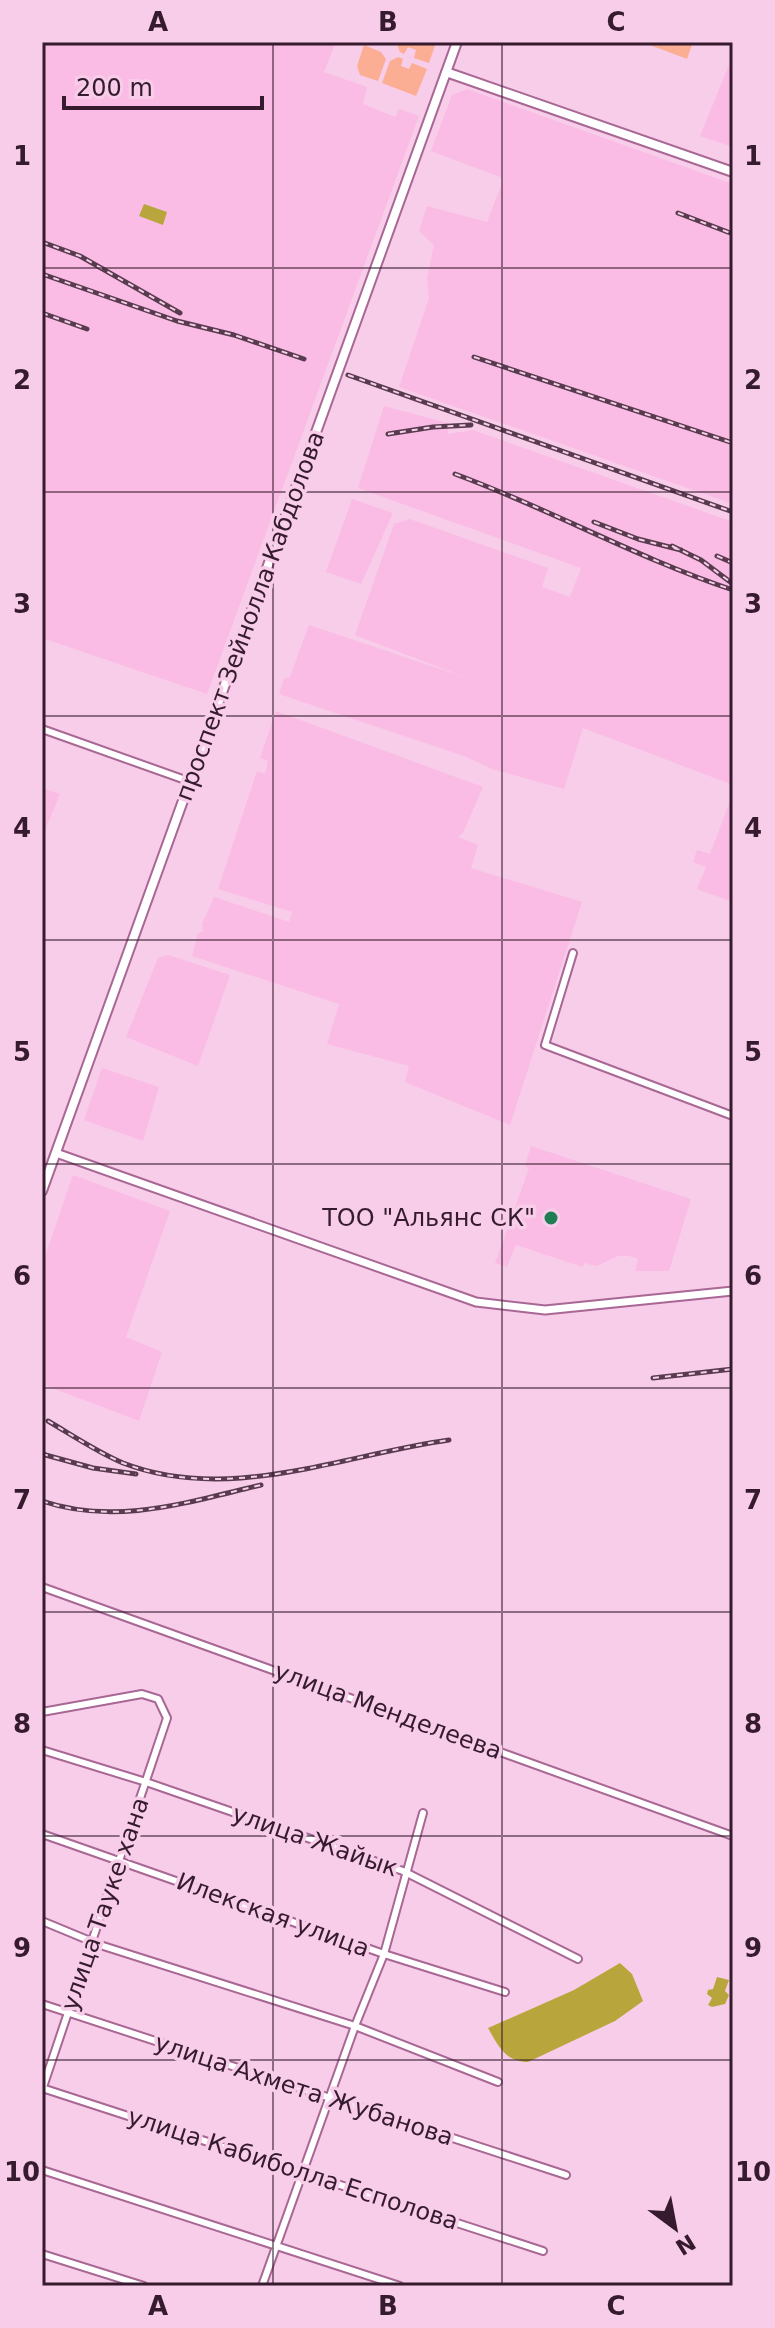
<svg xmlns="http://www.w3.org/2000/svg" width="775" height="2328" viewBox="0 0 775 2328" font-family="'DejaVu Sans',sans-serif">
  <rect width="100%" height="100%" fill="#f8cde9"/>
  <!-- built -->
  <path fill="#fabce5" d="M 42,42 L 336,42 L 324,72 L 367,87 L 363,104 L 395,117 L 399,109 L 419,116 L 207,694 L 42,638 Z
    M 733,55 L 733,147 L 700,136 Z
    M 467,89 L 733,184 L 733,504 L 399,387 L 429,298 L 427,278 L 434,245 L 419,231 L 427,206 L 487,222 L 503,181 L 500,177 L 431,151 L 452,95 Z
    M 384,406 L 448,423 L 448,434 L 473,430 L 733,522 L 733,785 L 583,728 L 564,789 L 492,769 L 464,756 L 279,694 L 284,679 L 290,677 L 309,625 L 467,678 L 355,635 L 394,524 L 410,519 L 548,568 L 542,587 L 570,597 L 581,568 L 358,488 Z
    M 352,499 L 393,513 L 361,584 L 326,572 Z
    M 276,711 L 483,787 L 463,833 L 458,837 L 478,845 L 471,868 L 582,902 L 510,1125 L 405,1082 L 409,1066 L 327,1044 L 339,1004 L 192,956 L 198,933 L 203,931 L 202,924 L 214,897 L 289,922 L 292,912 L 218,889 L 257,771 L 265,774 L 268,761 L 260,758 Z
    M 42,788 L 60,794 L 42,838 Z
    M 733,793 L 733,902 L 697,889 L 706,867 L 693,862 L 697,850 L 710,854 Z
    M 168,955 L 230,975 L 198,1066 L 126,1037 L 158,958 Z
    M 102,1068 L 159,1087 L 143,1141 L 84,1120 Z
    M 531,1146 L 691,1199 L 669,1271 L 635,1271 L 638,1259 L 629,1256 L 618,1256 L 596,1266 L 584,1263 L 583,1267 L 516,1245 L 507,1267 L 495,1263 L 529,1168 L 525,1166 Z
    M 73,1175 L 170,1211 L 126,1337 L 162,1352 L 139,1421 L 42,1384 L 42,1265 Z"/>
  <!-- green -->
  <path fill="#fbae94" d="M 396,42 L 436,42 L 429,63 L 414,58 L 416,50 L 408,47 L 404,54 L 400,52 Z
    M 642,42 L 693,42 L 687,59 Z
    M 364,45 L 381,52 L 386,59 L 378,81 L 360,75 L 357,66 Z
    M 398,57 L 403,59 L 401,66 L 409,69 L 412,63 L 427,69 L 416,96 L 382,83 L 390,61 Z"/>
  <!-- water -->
  <path fill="#b8a63d" d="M 144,204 L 167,212 L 163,225 L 139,216 Z
    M 620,1963 L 632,1974 L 643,2001 L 615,2021 L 528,2062 C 506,2062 498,2046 488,2028 L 574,1990 Z
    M 717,1977 L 729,1980 L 725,1991 L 729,1995 L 725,2004 L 712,2007 L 708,2005 L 712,1998 L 707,1994 L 708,1990 L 713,1989 Z"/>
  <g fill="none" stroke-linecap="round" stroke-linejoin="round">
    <defs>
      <path id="minor" d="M 42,729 L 191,782
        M 573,953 L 545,1045 L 733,1116
        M 42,1587 L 733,1836
        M 42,1712 L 142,1694 L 158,1699 L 167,1718 L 42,2090
        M 42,1750 L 146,1782 L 403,1871 L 578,1959
        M 42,1834 L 384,1954 L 505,1992
        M 42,1921 L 100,1945 L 355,2026 L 498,2082
        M 42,2004 L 566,2175
        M 42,2088 L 543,2251
        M 42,2170 L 400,2286
        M 42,2254 L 144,2286
        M 262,2286 L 355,2026 L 384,1954 L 423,1813"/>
      <path id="tertiary" d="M 56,1153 L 476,1302 L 545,1310 L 733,1291"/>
      <path id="secondary" d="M 446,72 L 733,172
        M 42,1191 L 457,42"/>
    </defs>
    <!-- minor casing -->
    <use href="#minor" stroke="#a86794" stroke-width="10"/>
    <!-- tertiary casing -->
    <use href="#tertiary" stroke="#a86794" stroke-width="11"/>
    <!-- secondary casing -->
    <use href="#secondary" stroke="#a86794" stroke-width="12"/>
    <!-- minor -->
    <use href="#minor" stroke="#fff" stroke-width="6"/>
    <!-- tertiary -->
    <use href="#tertiary" stroke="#fff" stroke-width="7"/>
    <!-- secondary -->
    <use href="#secondary" stroke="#fff" stroke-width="8"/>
    <defs>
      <path id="rail" d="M 678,213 L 733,234
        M 42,242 L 80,256 L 180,313
        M 42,274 L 177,321 L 234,335 L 304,359
        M 42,313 L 87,329
        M 474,357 L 733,443
        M 348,375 L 733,512
        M 388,434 L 433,427 L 471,425
        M 455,474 C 550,509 637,558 733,590
        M 594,522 L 638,539 L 681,550
        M 672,546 L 701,560 L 733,584
        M 717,556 L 733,563
        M 653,1378 L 733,1369
        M 48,1421 C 72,1435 97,1452 123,1463 C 229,1504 342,1455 449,1440
        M 42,1454 L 93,1468 L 136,1474
        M 42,1501 C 116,1526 188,1502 261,1485"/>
    </defs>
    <!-- rail casing -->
    <use href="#rail" stroke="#583b4e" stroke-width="5"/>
    <!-- rail -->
    <use href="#rail" stroke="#f8cde9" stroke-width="2" stroke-dasharray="6" stroke-linecap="butt"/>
  </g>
  <!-- grid -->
  <path fill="none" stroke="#351b2d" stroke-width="2" stroke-opacity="0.55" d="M 273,42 L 273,2286M 502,42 L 502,2286M 42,268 L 733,268M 42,492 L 733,492M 42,716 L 733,716M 42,940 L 733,940M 42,1164 L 733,1164M 42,1388 L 733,1388M 42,1612 L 733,1612M 42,1836 L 733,1836M 42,2060 L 733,2060"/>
  <!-- markers -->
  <circle fill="#217e54" stroke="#f8cde9" stroke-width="3" cx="551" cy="1218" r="8"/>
  <g text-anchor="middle" stroke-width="7" stroke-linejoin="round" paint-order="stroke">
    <!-- street labels -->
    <g font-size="24" fill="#351b2d" stroke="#f8cde9">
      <text transform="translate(250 616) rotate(-70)" y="8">проспект Зейнолла Кабдолова</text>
      <text transform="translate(388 1711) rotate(20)" y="8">улица Менделеева</text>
      <text transform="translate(315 1841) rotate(19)" y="8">улица Жайык</text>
      <text transform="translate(105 1904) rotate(-71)" y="8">улица Тауке хана</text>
      <text transform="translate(273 1915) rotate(20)" y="8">Илекская улица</text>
      <text transform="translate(304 2090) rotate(18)" y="8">улица Ахмета Жубанова</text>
      <text transform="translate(293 2169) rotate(18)" y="8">улица Кабиболла Есполова</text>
    </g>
    <!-- poi labels -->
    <g font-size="24" fill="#351b2d" stroke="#f8cde9" text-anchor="end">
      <text x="535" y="1226">ТОО "Альянс СК"</text>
    </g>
  </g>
  <!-- border -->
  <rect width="775" height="2328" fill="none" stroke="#f8cde9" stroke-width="88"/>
  <!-- north arrow -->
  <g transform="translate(675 2228) rotate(148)" stroke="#f8cde9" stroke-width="6" paint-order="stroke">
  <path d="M0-6L14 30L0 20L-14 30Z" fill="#351b2d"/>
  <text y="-12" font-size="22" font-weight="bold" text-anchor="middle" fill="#351b2d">N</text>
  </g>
  <!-- scale -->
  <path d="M64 96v12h198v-12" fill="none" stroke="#351b2d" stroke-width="4"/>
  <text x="76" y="96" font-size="24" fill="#351b2d" stroke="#f8cde9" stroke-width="6" paint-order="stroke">200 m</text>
  <rect x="44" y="44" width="687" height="2240" fill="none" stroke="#351b2d" stroke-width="3"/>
  <g font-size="26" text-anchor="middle" font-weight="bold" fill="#351b2d">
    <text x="158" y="31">A</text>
    <text x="388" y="31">B</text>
    <text x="616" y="31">C</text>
    <text x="22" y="165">1</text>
    <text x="753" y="165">1</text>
    <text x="22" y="389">2</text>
    <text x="753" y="389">2</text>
    <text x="22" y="613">3</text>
    <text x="753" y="613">3</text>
    <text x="22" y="837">4</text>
    <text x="753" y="837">4</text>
    <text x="22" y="1061">5</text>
    <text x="753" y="1061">5</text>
    <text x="22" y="1285">6</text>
    <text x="753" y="1285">6</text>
    <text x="22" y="1509">7</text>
    <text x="753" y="1509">7</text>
    <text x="22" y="1733">8</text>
    <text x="753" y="1733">8</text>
    <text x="22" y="1957">9</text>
    <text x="753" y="1957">9</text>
    <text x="22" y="2181">10</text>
    <text x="753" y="2181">10</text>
    <text x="158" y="2315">A</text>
    <text x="388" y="2315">B</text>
    <text x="616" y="2315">C</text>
  </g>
</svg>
